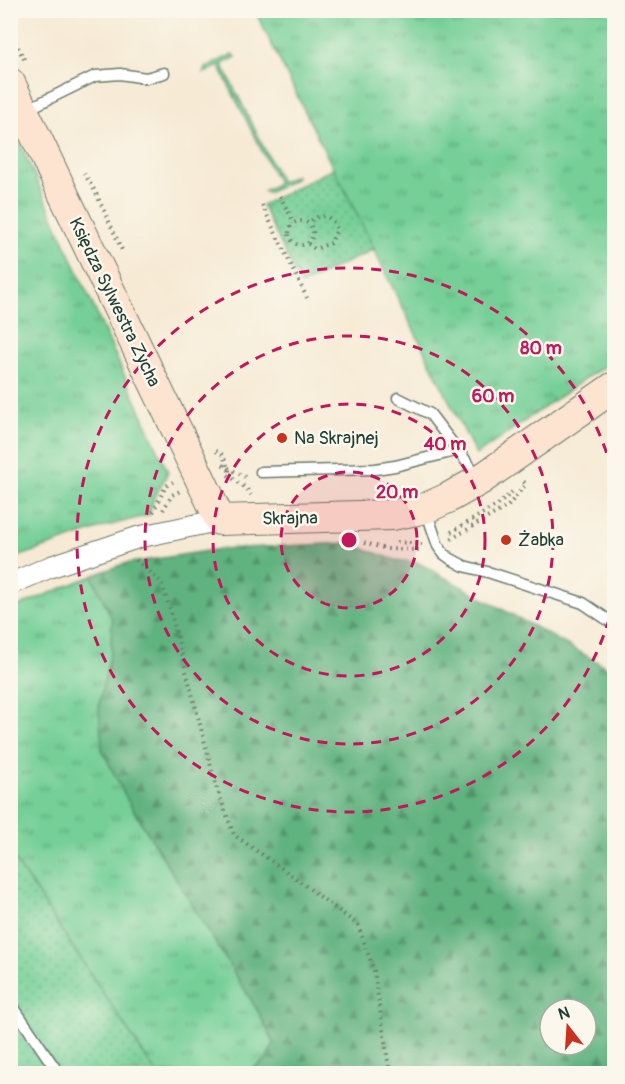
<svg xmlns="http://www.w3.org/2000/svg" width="625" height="1084" viewBox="0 0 625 1084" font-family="Pangolin,sans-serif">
  <defs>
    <pattern id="grass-tufts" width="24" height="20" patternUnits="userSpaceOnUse" patternTransform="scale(1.5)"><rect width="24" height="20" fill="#75cf96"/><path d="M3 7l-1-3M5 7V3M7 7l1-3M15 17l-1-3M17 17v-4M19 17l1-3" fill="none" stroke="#5fa97b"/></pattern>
    <pattern id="forest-firs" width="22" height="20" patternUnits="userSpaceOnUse" patternTransform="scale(1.5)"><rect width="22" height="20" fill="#60b27f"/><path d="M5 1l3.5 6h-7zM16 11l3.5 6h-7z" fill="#4f9269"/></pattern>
    <pattern id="park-dots" width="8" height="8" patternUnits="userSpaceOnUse" patternTransform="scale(1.5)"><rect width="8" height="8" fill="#75cf96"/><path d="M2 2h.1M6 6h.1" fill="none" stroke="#5fa97b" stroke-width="1.8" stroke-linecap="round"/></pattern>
  </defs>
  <rect width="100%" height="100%" fill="#fbf7ec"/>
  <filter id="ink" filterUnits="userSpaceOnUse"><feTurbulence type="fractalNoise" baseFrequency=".0167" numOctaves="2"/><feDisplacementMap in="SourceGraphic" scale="12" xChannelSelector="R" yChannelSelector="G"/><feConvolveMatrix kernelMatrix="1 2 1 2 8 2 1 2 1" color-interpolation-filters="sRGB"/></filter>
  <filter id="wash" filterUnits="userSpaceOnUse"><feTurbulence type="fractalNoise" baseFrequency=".008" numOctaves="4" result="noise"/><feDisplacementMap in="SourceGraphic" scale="24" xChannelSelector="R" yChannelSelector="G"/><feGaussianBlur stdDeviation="1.35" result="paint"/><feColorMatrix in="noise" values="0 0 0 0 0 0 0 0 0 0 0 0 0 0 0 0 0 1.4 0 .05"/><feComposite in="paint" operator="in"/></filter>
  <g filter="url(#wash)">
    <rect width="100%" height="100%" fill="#f6ead4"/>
    <!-- grass -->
    <path fill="url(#grass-tufts)" stroke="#4a8665" stroke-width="1.5" d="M 255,11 L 614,11 L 614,361 L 592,374 L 476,455 Z
      M 233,54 L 236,57 L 222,64 L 281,182 L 296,175 L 295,179 L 268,193 L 264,191 L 278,183 L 219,66 L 204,73 L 205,68 Z
      M 10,121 L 168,472 L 153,501 L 149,515 L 107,526 L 20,556 L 11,561 Z
      M 92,576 L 112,619 L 111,651 L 99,705 L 128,801 L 258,1011 L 274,1044 L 265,1061 L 245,1073 L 156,1073 L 11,854 L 11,609 Z"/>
    <!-- forest -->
    <path fill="url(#forest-firs)" stroke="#40785a" stroke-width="1.5" fill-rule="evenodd" d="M 347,543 L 396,560 L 417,562 L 614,671 L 614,1073 L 245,1073 L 265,1061 L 274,1044 L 258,1011 L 128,801 L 102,750 L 99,705 L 111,651 L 112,619 L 92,576 L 123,564 L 220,549 ZM 550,1009 L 586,1009 L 586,1045 L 550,1045 Z"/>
    <!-- park -->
    <path fill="url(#park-dots)" stroke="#4a8665" stroke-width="1.5" d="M 334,168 L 374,249 L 301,285 L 262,205 Z
      M 11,854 L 156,1073 L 11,1073 Z"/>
  </g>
  <g filter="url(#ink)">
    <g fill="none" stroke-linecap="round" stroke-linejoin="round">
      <defs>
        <path id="lane" d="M 26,110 L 95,76 L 120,74 L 146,78 L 164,73
          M 398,398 L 430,414 L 479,478
          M 261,472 L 375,469 L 395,466 L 459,450
          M 426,510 L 438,546 L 444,554 L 451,559 L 464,566 L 491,573 L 583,603 L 614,624
          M 10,1002 L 59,1074"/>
        <path id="street" d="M 10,584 L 50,567 L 139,537 L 220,520"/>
        <path id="secondary" d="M 10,83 L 220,520 L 392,515 L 426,508 L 448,498 L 480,480 L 614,387"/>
      </defs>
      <!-- lane casing -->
      <use href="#lane" stroke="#6a7a6c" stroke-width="13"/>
      <!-- street casing -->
      <use href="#street" stroke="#6a7a6c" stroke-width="23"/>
      <!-- secondary casing -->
      <use href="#secondary" stroke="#6a7a6c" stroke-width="32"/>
      <!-- path -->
      <path stroke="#6a7a6c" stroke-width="4" stroke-dasharray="1.5 4.5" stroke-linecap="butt" d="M 10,31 L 25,61
        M 84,173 L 95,191 L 122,250
        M 280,196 L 294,223
        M 262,205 L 307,298
        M289 233a12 12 0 1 1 24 0a12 12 0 1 1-24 0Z
        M 308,244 L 315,249 L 331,243 L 337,229 C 331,215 320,212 308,223
        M 216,451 L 223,455 L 229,471 L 228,475
        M 223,465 L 245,477
        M 228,475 L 246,488 L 251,495
        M 163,510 L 172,495 L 180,491
        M 153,512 L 166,486 L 173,482
        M 451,532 L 499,504 L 512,492
        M 451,539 L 508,506 L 526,484 L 522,480
        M 397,542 L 422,544
        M 364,543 L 387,549 L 422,550
        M 136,560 L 161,582 L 170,609 L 216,786 L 234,835 L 290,874 L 358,925 L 374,971 L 390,1074"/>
      <!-- lane -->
      <use href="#lane" stroke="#fff" stroke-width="10"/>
      <!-- street -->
      <use href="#street" stroke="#fff" stroke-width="21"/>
      <!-- secondary -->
      <use href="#secondary" stroke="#fde4d0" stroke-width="30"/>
    </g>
  </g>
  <!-- distance rings -->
  <circle cx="349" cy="540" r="68" fill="#c2185b" fill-opacity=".12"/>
  <g fill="none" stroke="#c2185b" stroke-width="3" stroke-dasharray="10 8">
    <circle cx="349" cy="540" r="68"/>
    <circle cx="349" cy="540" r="136"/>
    <circle cx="349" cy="540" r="204"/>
    <path d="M614 601A272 272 0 1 1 614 479"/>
  </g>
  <!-- markers -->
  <g fill="#c8321e" stroke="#fbf7ec" stroke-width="2">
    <circle cx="282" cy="438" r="6"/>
    <circle cx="506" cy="540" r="6"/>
  </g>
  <g text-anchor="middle" stroke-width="5" stroke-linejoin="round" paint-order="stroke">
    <!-- street labels -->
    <g font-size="18" fill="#1f3d34" stroke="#fbf7ec">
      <text transform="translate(115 302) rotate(64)" y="6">Księdza Sylwestra Zycha</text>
      <text transform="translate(290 518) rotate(-1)" y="6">Skrajna</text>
    </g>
    <!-- poi labels -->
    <g font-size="18" fill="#1f3d34" stroke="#fbf7ec" text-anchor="start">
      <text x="294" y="444">Na Skrajnej</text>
      <text x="518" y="546">Żabka</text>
    </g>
  </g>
  <circle cx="349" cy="540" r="9" fill="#c2185b" stroke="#fbf7ec" stroke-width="3"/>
  <g font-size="18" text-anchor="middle" font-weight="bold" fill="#c2185b" stroke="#fbf7ec" stroke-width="5" stroke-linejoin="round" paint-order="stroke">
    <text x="541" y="354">80 m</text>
    <text x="493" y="402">60 m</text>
    <text x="445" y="450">40 m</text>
    <text x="397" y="498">20 m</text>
  </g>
  <!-- margin -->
  <rect width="625" height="1084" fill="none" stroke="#fbf7ec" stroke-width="36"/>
  <!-- north arrow -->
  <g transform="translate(568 1027) rotate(343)"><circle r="28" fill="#fbf7ec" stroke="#a3ada2" stroke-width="1.5"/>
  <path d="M0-4.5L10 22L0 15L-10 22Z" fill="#c8321e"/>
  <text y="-9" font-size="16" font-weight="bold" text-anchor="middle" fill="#1f3d34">N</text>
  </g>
</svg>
